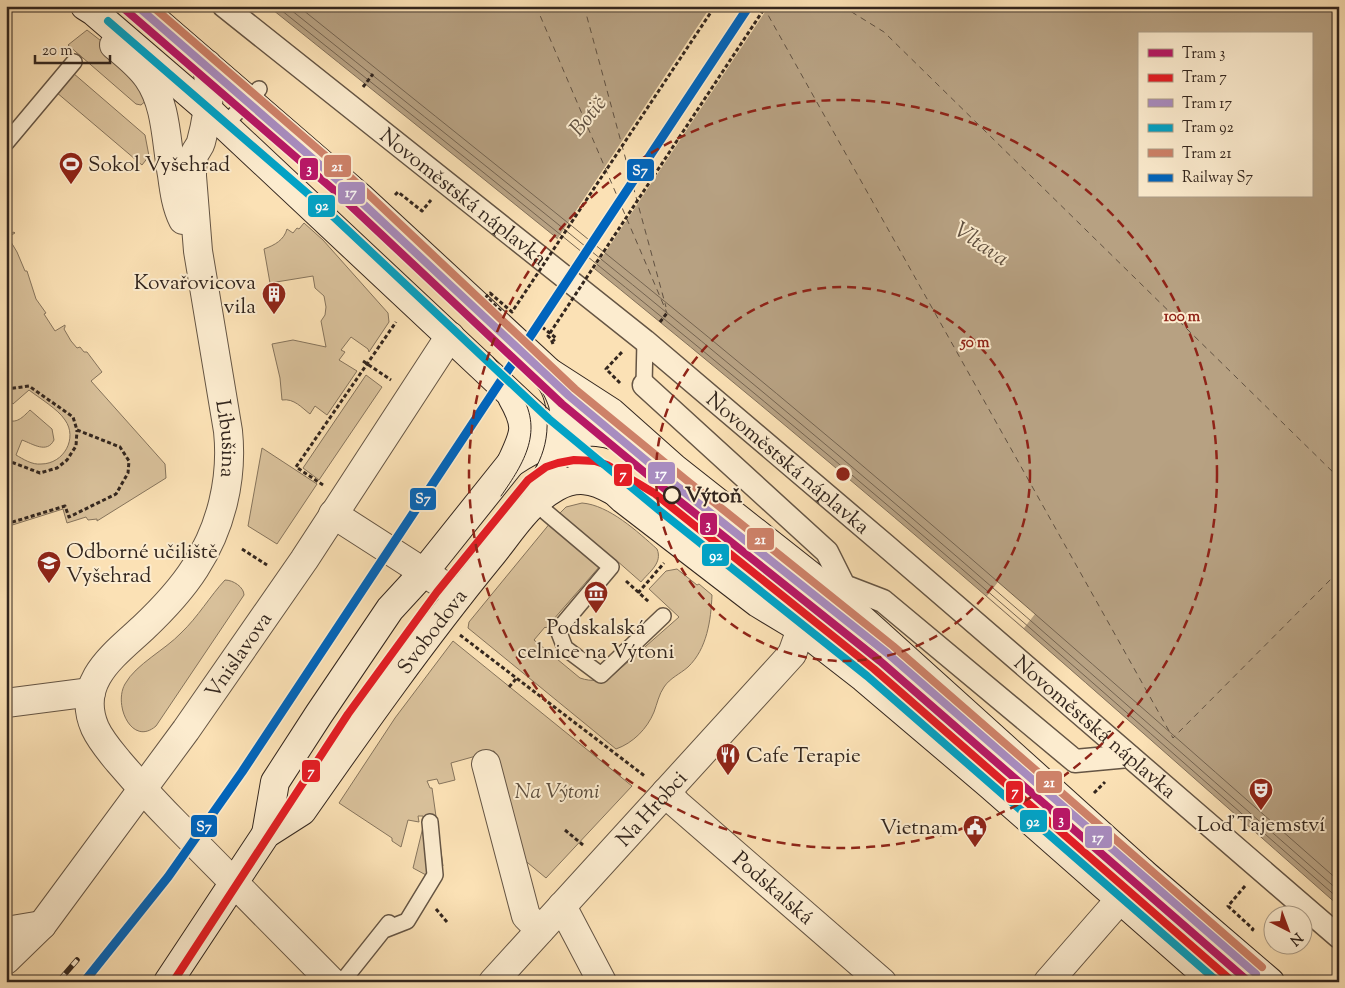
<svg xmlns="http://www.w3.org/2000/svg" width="1345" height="988" viewBox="0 0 1345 988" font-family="'Sorts Mill Goudy',serif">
  <rect width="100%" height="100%" fill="#fbe1b5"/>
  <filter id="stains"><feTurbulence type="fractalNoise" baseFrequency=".004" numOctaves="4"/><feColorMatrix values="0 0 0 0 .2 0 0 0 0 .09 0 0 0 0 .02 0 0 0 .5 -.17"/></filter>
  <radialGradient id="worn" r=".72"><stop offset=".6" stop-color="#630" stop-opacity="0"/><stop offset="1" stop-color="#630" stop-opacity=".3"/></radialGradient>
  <!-- green -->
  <path fill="#d9c19b" stroke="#86745c" d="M 87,30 L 114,51 L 148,99 L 141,105 L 136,104 L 68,45 Z
    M 73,73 L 145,135 L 149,156 L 142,165 L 56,92 Z
    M 304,223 L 323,240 L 388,313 L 389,322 L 369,352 L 368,349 L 351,337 L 341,350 L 345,352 L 339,360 L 357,371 L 327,415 L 315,406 L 310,414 C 302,408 294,398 282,400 L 280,378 L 272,344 L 293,340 L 326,347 L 321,321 L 325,315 L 326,307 L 324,296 L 315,288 L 313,276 L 270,283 L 264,249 C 275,245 284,240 287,229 L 293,233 L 297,228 L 299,229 Z
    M 14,232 L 15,233 L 8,237 L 17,252 L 25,271 L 27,271 L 36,299 L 46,313 L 44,314 L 55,331 L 65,325 L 65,327 L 64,329 L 71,341 L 77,348 L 80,347 L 84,352 L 87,352 L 102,372 L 91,381 L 165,464 L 166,478 L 97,521 L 97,519 L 88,520 L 86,517 L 67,523 L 63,509 L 6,527 L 6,419 C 16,425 23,417 30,410 L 52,429 L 54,440 C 47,454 33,444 22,440 L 16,455 C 23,459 32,465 41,464 C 64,464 78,438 65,420 C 58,409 39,398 29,390 L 13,404 L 6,396 L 6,236 Z
    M 366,375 L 382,387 L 319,480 L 303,468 Z
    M 262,448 L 317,484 L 277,544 L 248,526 Z
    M 582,503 C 609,505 638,532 657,549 C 663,563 649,572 641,582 L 616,560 L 607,557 L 558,515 L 566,507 Z
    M 551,522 L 600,566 L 546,628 L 545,627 L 534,640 L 580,678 C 592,682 602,681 613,675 L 679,617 L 649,589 L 666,571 L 677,569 L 697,585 L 699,584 L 712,595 C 711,620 707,649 688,667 C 680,674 670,678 664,687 C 659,694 657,704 654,712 C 647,729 633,743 616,749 L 468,628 L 469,622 Z
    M 225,580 C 233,580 244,587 244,595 L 156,726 C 132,747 113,705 125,684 C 136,664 165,650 181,633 C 198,617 210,596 225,580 Z
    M 453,641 L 632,786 L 546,878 L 522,858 L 494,751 L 451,763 L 455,780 L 439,784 L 437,779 L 427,781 L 430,788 L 432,788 L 443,866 L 431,865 L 426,875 L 413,868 L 424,823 L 423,816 L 418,816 L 419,822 L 408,820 L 401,847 L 392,841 L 392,838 L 339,803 L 395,718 Z"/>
  <!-- water -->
  <path fill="#b7a182" stroke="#82705a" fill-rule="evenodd" d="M 268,6 L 1339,6 L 1339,906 C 1170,757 1002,607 830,463 C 645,307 456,157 268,6 ZM 1139,34 L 1311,34 L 1311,196 L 1139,196 Z"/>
  <!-- pier -->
  <path fill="#fbe1b5" d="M 711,6 L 769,6 L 593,271 L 556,241 Z
    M 998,582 L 1035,614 L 1024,628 L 987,596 Z"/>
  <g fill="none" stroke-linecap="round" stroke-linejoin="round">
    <!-- shore -->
    <path stroke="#756450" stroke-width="1" d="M 276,6 C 463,156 650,305 833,459 C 1004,603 1171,752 1339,899
      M 286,6 C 471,154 657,302 838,455 C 1007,598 1172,745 1339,891
      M 298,6 C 481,153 665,299 844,450 C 1011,591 1174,736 1339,881"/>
    <!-- ferry -->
    <path stroke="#615141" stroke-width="1" stroke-dasharray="6 5" stroke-linecap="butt" d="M 536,6 L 667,313
      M 584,6 L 666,307
      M 763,6 L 1173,738 L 1339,571
      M 842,6 L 884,32 L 1339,478"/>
    <defs>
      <path id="service" d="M 220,130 L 259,89
        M 6,143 L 74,62
        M 644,385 L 645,341
        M 534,502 L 611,567 L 558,630 L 565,648 L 601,675 L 663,616
        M 384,930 L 407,921 L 435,875 L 430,822
        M 342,982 L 389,923"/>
      <g id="pedestrian">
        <path id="s1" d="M 224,6 L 645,341 L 885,545 L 1339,937"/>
        <path d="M 644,385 L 827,552 L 844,586 L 883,601 L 1075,761 L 1129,756"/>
      </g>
      <g id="minor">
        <path d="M 6,703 L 91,692"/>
        <path d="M 486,764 L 526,916 L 540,930"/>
        <path id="s2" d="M 666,792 L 677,804 L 882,982"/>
        <path d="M 562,906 L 602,982"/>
        <path d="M 6,931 L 42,925"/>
        <path id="s3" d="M 493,982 L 792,654 L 801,629"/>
        <path d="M 1048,982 L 1143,873"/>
      </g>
      <g id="tertiary">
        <path d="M 114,45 C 126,55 139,65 148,78 C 167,105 166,143 172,175 C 174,190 176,206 183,220"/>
        <path id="s4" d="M 207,64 C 211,90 208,117 201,142 C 200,146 197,149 195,153 C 192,160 192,168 192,176 L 198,251 L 228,431 C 233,479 221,528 195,568 C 181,590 162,610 143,628 C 114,655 75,682 95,728 C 101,741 110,751 119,762 C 137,783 155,803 175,823 C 227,876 280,929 332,982"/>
        <path d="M 333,514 L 459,595"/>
        <path id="s5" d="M 6,960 L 42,925 L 186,730 L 304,560 L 450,336"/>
      </g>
      <g id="secondary">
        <path d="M 85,6 L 93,11 L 207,109 L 623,499 L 758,603 L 801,629 L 864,678 L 990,785 L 1214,982"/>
        <path d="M 139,6 L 360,197 L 549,372 L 611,412 L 674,468 L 835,595 L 1143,873 L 1270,982"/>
        <path d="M 511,463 C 534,448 568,430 597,432 C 613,433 627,440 640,448"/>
        <path d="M 535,501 C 549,477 569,433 563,404 C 560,393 553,382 549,372"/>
        <path d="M 266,834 L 275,782 L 319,714 L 390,609 L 424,572 L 511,463 C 525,433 529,427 512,397"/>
        <path id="s6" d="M 168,982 L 266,834 L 302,811 C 362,725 423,639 489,558 C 509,534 527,503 556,487 C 576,476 593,479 612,490"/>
      </g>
    </defs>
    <!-- service casing -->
    <use href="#service" stroke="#655544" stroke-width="18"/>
    <!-- pedestrian casing -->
    <use href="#pedestrian" stroke="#655544" stroke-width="25"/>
    <!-- minor casing -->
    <use href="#minor" stroke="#655544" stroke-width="30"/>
    <!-- tertiary casing -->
    <use href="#tertiary" stroke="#655544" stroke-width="30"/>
    <!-- secondary casing -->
    <use href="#secondary" stroke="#33261e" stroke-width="30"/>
    <!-- path -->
    <path stroke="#33261e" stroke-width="3" stroke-dasharray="4 2.5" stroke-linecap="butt" d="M 363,87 L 373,74
      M 395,195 L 398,192 L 422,211 L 431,200
      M 660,322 L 667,313
      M 542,327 L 556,338 L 553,341
      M 363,361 L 391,380
      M 620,383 L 606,369 L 622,352
      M 6,388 L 7,389 L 29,386 L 73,417 L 77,430 L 120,447 L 129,461 L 128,473 L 116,494 L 69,517 L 65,506 L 6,524
      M 6,460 L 40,473 L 57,468 L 67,460 L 76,446 L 77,430
      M 323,485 L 296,467 L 396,322
      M 242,549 L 267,565
      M 626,581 L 649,602
      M 638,593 L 664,563
      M 460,635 L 646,777
      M 509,687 L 516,679
      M 1094,793 L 1105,782
      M 565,830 L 583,845
      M 1245,886 L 1228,906 L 1253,929 L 1251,932
      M 436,909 L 447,922"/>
    <!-- service -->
    <use href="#service" stroke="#fceccf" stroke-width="15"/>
    <!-- pedestrian -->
    <use href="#pedestrian" stroke="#fceccf" stroke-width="22"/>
    <!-- minor -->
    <use href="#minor" stroke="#fceccf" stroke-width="28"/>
    <!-- tertiary -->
    <use href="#tertiary" stroke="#fceccf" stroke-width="28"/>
    <!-- secondary -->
    <use href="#secondary" stroke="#fceccf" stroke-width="28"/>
    <!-- tram -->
    <path stroke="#33261e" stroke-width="1" d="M 507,352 C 518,365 531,378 540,391 C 545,399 546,409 547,418 C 549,457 530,478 509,508
      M 493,357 C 501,368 511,379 519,391 C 545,430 524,463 501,496"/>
    <defs>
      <path id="rail" d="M 58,982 L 77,960"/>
    </defs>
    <!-- rail casing -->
    <use href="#rail" stroke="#33261e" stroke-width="5.5"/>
    <!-- rail -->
    <use href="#rail" stroke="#fceccf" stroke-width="4" stroke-dasharray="11" stroke-linecap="butt"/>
    <!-- path-bridge -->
    <path stroke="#33261e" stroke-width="3" stroke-dasharray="4 2.5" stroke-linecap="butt" d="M 501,311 L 486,297 L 490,293 L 512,312 L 715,6
      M 553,344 L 551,339 L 548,336 L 766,6"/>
    <defs>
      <path id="rail-1" d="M 84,982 L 168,877 L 242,772 L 749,6"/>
    </defs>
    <!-- rail-1 casing -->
    <use href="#rail-1" stroke="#fceccf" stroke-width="12"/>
    <!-- rail-1 -->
    <use href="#rail-1" stroke="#0065bd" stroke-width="9"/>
    <defs>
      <path id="tram-1" d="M 121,6 L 335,191 L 562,404 L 672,495 L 880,661 L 1249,982"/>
      <path id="tram-2" d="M 173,982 L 348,714 L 437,592 L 528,480 L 546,467 L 558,463 L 574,460 L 595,461 L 607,465 L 654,493 L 874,669 L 1233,982"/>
      <path id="tram-3" d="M 137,6 L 342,184 L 569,396 L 678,487 L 887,653 L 1256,974"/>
      <path id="tram-4" d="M 108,21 L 322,206 L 549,419 L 660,511 L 867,676 L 1218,982"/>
      <path id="tram-5" d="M 152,6 L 349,176 L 575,389 L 685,479 L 893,646 L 1262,967"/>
    </defs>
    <!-- tram-1 casing -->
    <use href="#tram-1" stroke="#fceccf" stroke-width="11"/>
    <!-- tram-2 casing -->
    <use href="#tram-2" stroke="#fceccf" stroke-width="11"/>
    <!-- tram-3 casing -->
    <use href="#tram-3" stroke="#fceccf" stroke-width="11"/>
    <!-- tram-4 casing -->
    <use href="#tram-4" stroke="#fceccf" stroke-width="11"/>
    <!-- tram-5 casing -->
    <use href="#tram-5" stroke="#fceccf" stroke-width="11"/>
    <!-- tram-1 -->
    <use href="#tram-1" stroke="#b71965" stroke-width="8"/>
    <!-- tram-2 -->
    <use href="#tram-2" stroke="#e31e25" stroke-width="8"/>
    <!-- tram-3 -->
    <use href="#tram-3" stroke="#a88cbf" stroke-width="8"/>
    <!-- tram-4 -->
    <use href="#tram-4" stroke="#03a2c5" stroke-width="8"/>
    <!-- tram-5 -->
    <use href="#tram-5" stroke="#cd8168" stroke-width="8"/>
  </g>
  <!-- distance rings -->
  <g fill="none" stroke="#8f2418" stroke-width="2.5" stroke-dasharray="9 6">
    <circle cx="843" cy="474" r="187"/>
    <circle cx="843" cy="474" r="374"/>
  </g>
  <!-- icons -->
  <defs>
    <symbol id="stadium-pin" viewBox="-11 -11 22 30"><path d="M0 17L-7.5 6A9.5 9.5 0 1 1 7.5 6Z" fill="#8f2418" stroke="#fceccf"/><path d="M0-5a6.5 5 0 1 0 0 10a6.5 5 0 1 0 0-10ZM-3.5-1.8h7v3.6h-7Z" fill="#fff"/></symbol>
    <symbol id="building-pin" viewBox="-11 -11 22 30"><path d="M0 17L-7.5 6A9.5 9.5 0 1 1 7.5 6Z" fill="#8f2418" stroke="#fceccf"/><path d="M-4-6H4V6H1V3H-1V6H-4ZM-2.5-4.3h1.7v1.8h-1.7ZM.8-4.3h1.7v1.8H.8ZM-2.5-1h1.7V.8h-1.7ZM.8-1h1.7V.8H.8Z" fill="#fff"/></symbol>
    <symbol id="school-pin" viewBox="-11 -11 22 30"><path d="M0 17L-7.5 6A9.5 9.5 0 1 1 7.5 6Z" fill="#8f2418" stroke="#fceccf"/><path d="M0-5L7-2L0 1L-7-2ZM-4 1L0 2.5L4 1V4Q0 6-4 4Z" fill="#fff"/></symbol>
    <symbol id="museum-pin" viewBox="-11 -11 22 30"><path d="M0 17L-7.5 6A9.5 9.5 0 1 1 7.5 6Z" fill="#8f2418" stroke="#fceccf"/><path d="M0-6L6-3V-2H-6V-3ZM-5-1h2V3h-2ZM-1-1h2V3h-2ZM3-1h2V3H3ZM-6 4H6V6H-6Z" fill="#fff"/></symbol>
    <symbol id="restaurant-pin" viewBox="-11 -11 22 30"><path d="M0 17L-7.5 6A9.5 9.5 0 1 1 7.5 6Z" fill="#8f2418" stroke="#fceccf"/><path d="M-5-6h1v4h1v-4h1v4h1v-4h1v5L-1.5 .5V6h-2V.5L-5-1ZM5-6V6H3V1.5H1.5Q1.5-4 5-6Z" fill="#fff"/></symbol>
    <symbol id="theatre-pin" viewBox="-11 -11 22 30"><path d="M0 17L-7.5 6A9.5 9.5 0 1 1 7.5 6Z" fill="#8f2418" stroke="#fceccf"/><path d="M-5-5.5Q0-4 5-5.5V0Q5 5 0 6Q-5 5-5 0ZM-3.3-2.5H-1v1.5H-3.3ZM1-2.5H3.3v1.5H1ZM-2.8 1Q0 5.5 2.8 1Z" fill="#fff"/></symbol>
    <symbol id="civic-pin" viewBox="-11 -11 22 30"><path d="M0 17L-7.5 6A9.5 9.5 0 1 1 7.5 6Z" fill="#8f2418" stroke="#fceccf"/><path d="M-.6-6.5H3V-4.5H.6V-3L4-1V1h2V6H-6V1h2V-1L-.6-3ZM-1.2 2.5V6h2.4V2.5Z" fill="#fff"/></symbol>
  </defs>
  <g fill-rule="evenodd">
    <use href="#stadium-pin" x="57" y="150" width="28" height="38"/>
    <use href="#building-pin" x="260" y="280" width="28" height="38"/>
    <use href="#school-pin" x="35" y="549" width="28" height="38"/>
    <use href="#museum-pin" x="582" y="579" width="28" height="38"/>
    <use href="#restaurant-pin" x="714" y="741" width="28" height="38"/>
    <use href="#theatre-pin" x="1247" y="776" width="28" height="38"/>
    <use href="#civic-pin" x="961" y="813" width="28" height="38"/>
  </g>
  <!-- markers -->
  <circle fill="#fceccf" stroke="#33261e" stroke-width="2.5" cx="672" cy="495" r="8"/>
  <g text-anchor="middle" stroke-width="4" stroke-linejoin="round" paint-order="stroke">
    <!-- poi labels -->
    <g font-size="21" fill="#33261e" stroke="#fceccf" text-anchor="start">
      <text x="88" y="171">Sokol Vyšehrad</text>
      <text x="256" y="289" text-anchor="end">Kovařovicova<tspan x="256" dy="24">vila</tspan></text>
      <text x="66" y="558">Odborné učiliště<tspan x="66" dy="24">Vyšehrad</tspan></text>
      <text x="596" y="634" text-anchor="middle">Podskalská<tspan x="596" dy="24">celnice na Výtoni</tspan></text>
      <text x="746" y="762">Cafe Terapie</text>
      <text x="1261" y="831" text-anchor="middle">Loď Tajemství</text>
      <text x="958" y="834" text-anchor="end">Vietnam</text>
    </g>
    <!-- street labels -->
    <g font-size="21" fill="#33261e" stroke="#fceccf">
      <text dy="7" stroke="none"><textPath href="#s1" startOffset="306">Novoměstská náplavka</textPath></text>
      <text dy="7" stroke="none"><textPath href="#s4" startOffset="380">Libušina</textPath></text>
      <text dy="7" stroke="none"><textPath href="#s1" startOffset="726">Novoměstská náplavka</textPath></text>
      <text dy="7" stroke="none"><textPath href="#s6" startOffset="442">Svobodova</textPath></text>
      <text dy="7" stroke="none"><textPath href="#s5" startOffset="384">Vnislavova</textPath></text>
      <text dy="7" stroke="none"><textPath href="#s1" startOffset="1131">Novoměstská náplavka</textPath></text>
      <text dy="7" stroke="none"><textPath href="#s3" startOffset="235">Na Hrobci</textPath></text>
      <text dy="7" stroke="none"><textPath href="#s2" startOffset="144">Podskalská</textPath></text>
    </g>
    <!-- stop labels -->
    <g font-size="21" font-weight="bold" fill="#33261e" stroke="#fceccf" text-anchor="start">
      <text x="685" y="502">Výtoň</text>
    </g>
    <!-- park labels -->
    <g font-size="21" font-style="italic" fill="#5c4d3d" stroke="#fceccf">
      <text x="557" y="798">Na Výtoni</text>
    </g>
    <!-- water labels -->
    <g font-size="22" font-style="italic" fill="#615141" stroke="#fceccf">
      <text transform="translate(587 115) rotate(-51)" y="8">Botič</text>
      <text transform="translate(982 243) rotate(34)" y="8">Vltava</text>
    </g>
  </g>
  <circle cx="843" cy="474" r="8" fill="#8f2418" stroke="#fceccf" stroke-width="2.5"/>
  <g font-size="15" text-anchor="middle" font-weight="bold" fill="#8f2418" stroke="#fceccf" stroke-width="4" stroke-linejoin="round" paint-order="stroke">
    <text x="1182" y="321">100 m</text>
    <text x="975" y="347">50 m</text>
  </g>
  <g stroke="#fceccf" stroke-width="2">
    <rect x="323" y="154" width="29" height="24" rx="5" fill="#cd8168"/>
    <rect x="299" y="157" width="20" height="24" rx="5" fill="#b71965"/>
    <rect x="626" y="158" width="29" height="24" rx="5" fill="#0065bd"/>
    <rect x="337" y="181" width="29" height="24" rx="5" fill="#a88cbf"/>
    <rect x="307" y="194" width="29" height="24" rx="5" fill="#03a2c5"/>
    <rect x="647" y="461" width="29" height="24" rx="5" fill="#a88cbf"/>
    <rect x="613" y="463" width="20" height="24" rx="5" fill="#e31e25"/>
    <rect x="409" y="487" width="28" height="24" rx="5" fill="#0065bd"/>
    <rect x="699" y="512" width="19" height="24" rx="5" fill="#b71965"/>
    <rect x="746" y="527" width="29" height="24" rx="5" fill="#cd8168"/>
    <rect x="701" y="543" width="29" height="24" rx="5" fill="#03a2c5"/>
    <rect x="301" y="759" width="20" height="24" rx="5" fill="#e31e25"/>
    <rect x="1035" y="770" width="28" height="24" rx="5" fill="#cd8168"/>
    <rect x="1005" y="780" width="19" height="24" rx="5" fill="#e31e25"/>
    <rect x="1052" y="807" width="19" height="24" rx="5" fill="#b71965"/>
    <rect x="1019" y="809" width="29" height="24" rx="5" fill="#03a2c5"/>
    <rect x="190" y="814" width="28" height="24" rx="5" fill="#0065bd"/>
    <rect x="1084" y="825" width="29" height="24" rx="5" fill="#a88cbf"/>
  </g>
  <g font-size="14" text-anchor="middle" font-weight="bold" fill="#fff">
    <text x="337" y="171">21</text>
    <text x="309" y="173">3</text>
    <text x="640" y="175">S7</text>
    <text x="351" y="197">17</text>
    <text x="322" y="210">92</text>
    <text x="661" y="478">17</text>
    <text x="623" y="479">7</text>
    <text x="423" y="503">S7</text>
    <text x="708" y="529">3</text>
    <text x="760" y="544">21</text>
    <text x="716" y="560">92</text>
    <text x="311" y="776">7</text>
    <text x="1049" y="787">21</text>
    <text x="1015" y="796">7</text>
    <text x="1061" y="824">3</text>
    <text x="1033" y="826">92</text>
    <text x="204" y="831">S7</text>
    <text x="1098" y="842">17</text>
  </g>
  <!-- margin -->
  <rect width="1345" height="988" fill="none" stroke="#fbe1b5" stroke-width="25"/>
  <rect x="8" y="8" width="1330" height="973" fill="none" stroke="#33261e" stroke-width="2.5"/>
  <rect x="12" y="12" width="1320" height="963" fill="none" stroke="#33261e"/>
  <!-- legend -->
  <rect x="1138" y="32" width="175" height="165" fill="#fceccf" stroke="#ac9d88"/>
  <rect x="1148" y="49" width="25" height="8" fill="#b71965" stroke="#ac9d88"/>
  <text x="1182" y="58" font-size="15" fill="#33261e">Tram 3</text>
  <rect x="1148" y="74" width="25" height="8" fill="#e31e25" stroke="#ac9d88"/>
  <text x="1182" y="82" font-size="15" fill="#33261e">Tram 7</text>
  <rect x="1148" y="99" width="25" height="8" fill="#a88cbf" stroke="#ac9d88"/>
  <text x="1182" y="108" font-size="15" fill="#33261e">Tram 17</text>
  <rect x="1148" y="124" width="25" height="8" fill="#03a2c5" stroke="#ac9d88"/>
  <text x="1182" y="132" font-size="15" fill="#33261e">Tram 92</text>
  <rect x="1148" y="149" width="25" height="8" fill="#cd8168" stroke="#ac9d88"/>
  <text x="1182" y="158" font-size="15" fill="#33261e">Tram 21</text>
  <rect x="1148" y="174" width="25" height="8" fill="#0065bd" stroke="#ac9d88"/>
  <text x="1182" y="182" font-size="15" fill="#33261e">Railway S7</text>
  <!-- north arrow -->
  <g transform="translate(1288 930) rotate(138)"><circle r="24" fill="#fceccf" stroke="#ac9d88"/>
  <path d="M0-4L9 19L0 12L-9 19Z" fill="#8f2418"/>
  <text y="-8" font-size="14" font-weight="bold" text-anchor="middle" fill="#33261e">N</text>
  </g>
  <!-- scale -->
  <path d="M35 55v8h75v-8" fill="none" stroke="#33261e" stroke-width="2.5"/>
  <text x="42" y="55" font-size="15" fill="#33261e" stroke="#fceccf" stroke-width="4" paint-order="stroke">20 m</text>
  <rect width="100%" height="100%" filter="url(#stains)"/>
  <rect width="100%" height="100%" fill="url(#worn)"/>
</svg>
